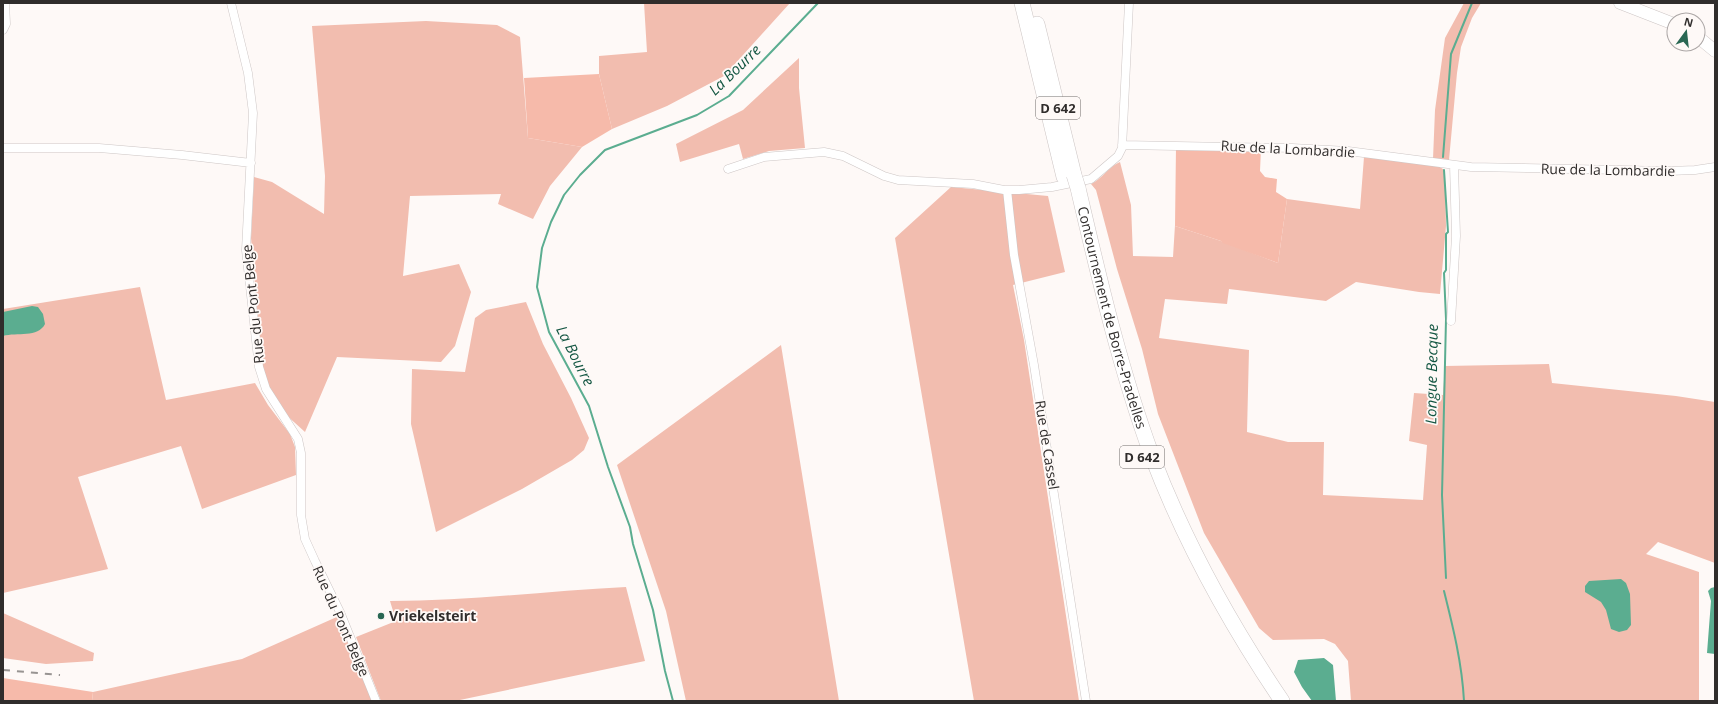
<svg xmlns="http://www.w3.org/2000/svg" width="1718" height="704" viewBox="0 0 1718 704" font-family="'Open Sans',sans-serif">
  <rect width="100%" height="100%" fill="#fef9f7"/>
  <!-- green -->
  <path fill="#f2bdaf" d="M 644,3 L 790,3 L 724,76 L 667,106 L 612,129 L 599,74 L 599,56 L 647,52 Z
    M 1464,3 L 1481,3 L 1472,18 L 1461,47 L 1457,73 L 1449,160 L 1433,159 L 1435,110 L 1445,38 Z
    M 426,21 L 497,25 L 520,37 L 528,138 L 582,147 L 550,186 L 533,219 L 498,204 L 501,194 L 410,196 L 403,276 L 459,264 L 471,292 L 455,346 L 441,362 L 337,357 L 305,432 L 284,413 L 268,385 L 262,366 L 251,238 L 254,177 L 272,182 L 324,214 L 325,176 L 312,26 Z
    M 799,58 L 799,88 L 805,148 L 769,151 L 743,159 L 739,144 L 680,162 L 676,144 L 743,110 Z
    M 1364,157 L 1438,166 L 1443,169 L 1445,174 L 1446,226 L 1440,294 L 1419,292 L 1356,282 L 1326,301 L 1229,289 L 1227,304 L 1165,299 L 1159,338 L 1249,350 L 1247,432 L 1288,442 L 1324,442 L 1323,495 L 1423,500 L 1427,445 L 1409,441 L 1414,393 L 1443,395 L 1445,366 L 1549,364 L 1552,383 L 1676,396 L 1715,402 L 1715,563 L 1658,542 L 1646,554 L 1699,572 L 1699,701 L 1351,701 L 1348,661 L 1335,644 L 1324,639 L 1273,640 L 1259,628 L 1204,533 L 1158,414 L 1142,349 L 1117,269 L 1096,190 L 1091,184 C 1102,179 1109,166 1120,162 L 1131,205 L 1133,256 L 1173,257 L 1176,209 L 1175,226 L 1221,241 L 1278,263 L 1287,199 L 1360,209 Z
    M 951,187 L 1048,196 L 1065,272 L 1013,285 L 1024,340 L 1079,701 L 974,701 L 895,238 Z
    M 140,287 L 166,400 L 255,383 L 268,405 L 290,434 L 295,447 L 296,475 L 202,509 L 181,446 L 78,477 L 108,569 L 3,593 L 3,309 Z
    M 526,302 L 543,344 L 571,398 L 589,438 L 584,450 L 572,460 L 522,489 L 436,532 L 411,424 L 412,369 L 465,372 L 475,318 L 486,310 Z
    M 781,345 L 839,701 L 686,701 L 666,611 L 617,465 Z
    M 626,587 L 645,661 L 455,701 L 381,701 L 356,637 L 396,621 L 390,601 C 468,601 547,591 626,587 Z
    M 3,613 L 94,653 L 93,661 L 46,664 L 3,658 Z
    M 339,616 L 372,701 L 92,701 L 93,692 L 242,659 Z"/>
  <!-- forest -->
  <path fill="#f6baaa" d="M 599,74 L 612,129 L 582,147 L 528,138 L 524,78 Z
    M 1176,147 L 1261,148 L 1260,171 L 1265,177 L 1277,179 L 1276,192 L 1287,199 L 1278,263 L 1223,243 L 1221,241 L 1175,226 Z
    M 3,678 L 93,692 L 92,701 L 3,701 Z"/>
  <!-- water -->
  <path fill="#5bad90" d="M 32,306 L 38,307 L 43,314 L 45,324 C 38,338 17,332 3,336 L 3,312 Z
    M 1621,579 L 1626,583 L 1630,594 L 1631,625 L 1627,630 L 1619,632 L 1611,629 L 1606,610 L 1601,602 L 1585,592 L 1585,586 L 1589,581 Z
    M 1715,587 L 1715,654 L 1707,653 L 1711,601 L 1708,591 L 1711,588 Z
    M 1324,658 L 1333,665 L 1336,701 L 1312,701 L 1302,687 L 1294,672 L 1298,660 Z"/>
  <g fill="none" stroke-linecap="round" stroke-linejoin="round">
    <!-- stream -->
    <path stroke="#5bad90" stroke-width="2" d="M 1443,157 L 1451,54 L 1472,3
      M 1444,170 L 1448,232 L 1446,234 L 1446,270 L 1444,273 L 1446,319 L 1442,495 L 1446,578
      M 1444,591 C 1453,627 1462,663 1464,701
      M 673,701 L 665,671 L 653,610 L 633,544 L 630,527 L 608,467 L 589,406 L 549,332 L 537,287 L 542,248 L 551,222 L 564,195 L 580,175 L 605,150 L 697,115 L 729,96 L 818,3"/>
    <defs>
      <path id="street" d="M 231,3 L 248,73 L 253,113 L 246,250 L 259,367 L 266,389 L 298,439 L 301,453 L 301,515 L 305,539 L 315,561 L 340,612 L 376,701
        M 3,30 L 6,24 L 5,3
        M 1122,145 L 1292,148 L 1348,151 L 1471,167 L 1669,171 L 1695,170 L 1715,167
        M 3,148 L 99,148 L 182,155 L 251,163
        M 728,169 L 764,157 L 824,152 L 843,156 L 884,176 L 898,180 L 973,184 L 1004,190 L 1019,190 L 1052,187 L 1091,179 L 1118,156 L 1122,148 L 1129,3
        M 1007,190 L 1014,255 L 1034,365 L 1086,701
        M 1451,321 L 1456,236 L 1454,165"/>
      <path id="secondary" d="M 1620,3 L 1674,24
        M 1698,37 L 1715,51"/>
      <g id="highway">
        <path d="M 1022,3 L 1064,177"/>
        <path d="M 1037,24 L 1074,175"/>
        <path id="s1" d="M 1078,188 C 1099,278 1120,369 1152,456 C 1185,543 1230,624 1282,701"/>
      </g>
    </defs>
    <!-- street casing -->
    <use href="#street" stroke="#cdc6c5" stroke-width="9"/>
    <!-- secondary casing -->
    <use href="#secondary" stroke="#cdc6c5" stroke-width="13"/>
    <!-- highway casing -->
    <use href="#highway" stroke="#cdc6c5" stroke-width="16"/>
    <!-- street -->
    <use href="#street" stroke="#fff" stroke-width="8"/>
    <!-- secondary -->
    <use href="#secondary" stroke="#fff" stroke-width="12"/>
    <!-- highway -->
    <use href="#highway" stroke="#fff" stroke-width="15"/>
    <!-- rail -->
    <path stroke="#989492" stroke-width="2" stroke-dasharray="7 7" stroke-linecap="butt" d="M 3,670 L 60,675"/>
    <defs>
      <path id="highway-bridge" d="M 1074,175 L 1078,188"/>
    </defs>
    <!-- highway-bridge casing -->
    <use href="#highway-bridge" stroke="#cdc6c5" stroke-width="16" stroke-linecap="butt"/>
    <!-- highway-bridge -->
    <use href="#highway-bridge" stroke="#fff" stroke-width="15"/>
  </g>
  <!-- markers -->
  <circle fill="#296753" stroke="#fef9f7" stroke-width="1.5" cx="381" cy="616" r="4"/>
  <g text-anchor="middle" stroke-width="3.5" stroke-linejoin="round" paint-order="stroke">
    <!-- shield labels -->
    <g fill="#fef9f7" stroke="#6e6a69" stroke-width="1">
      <rect x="1036" y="97" width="44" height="22" rx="3"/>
      <rect x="1120" y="446" width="44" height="22" rx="3"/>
    </g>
    <g font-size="13" font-weight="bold" fill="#302d2c">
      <text x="1058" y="113">D 642</text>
      <text x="1142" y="462">D 642</text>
    </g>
    <!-- street labels -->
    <g font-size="14" fill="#302d2c" stroke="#fef9f7">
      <text transform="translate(1288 149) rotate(3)" y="5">Rue de la Lombardie</text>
      <text transform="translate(1608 170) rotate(1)" y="5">Rue de la Lombardie</text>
      <text transform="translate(253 304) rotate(-96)" y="5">Rue du Pont Belge</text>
      <text dy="5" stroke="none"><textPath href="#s1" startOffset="134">Contournement de Borre-Pradelles</textPath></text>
      <text transform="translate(1047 445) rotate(81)" y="5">Rue de Cassel</text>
      <text transform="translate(341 621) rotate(66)" y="5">Rue du Pont Belge</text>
    </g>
    <!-- poi labels -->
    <g font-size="14" font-weight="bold" fill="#302d2c" stroke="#fef9f7" text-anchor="start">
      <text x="389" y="621">Vriekelsteirt</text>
    </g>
    <!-- water labels -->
    <g font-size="15" font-style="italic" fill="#125541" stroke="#fef9f7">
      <text transform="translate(735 70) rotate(-44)" y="5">La Bourre</text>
      <text transform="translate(575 356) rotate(63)" y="5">La Bourre</text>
      <text transform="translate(1432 374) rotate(-89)" y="5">Longue Becque</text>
    </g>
  </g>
  <!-- border -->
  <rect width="1718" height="704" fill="none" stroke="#302d2c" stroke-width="8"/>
  <!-- north arrow -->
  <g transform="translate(1686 32) rotate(15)"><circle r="19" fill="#fef9f7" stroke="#aca7a6"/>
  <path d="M0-3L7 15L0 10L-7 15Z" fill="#296753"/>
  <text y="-6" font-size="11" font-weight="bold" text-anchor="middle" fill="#302d2c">N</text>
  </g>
</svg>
